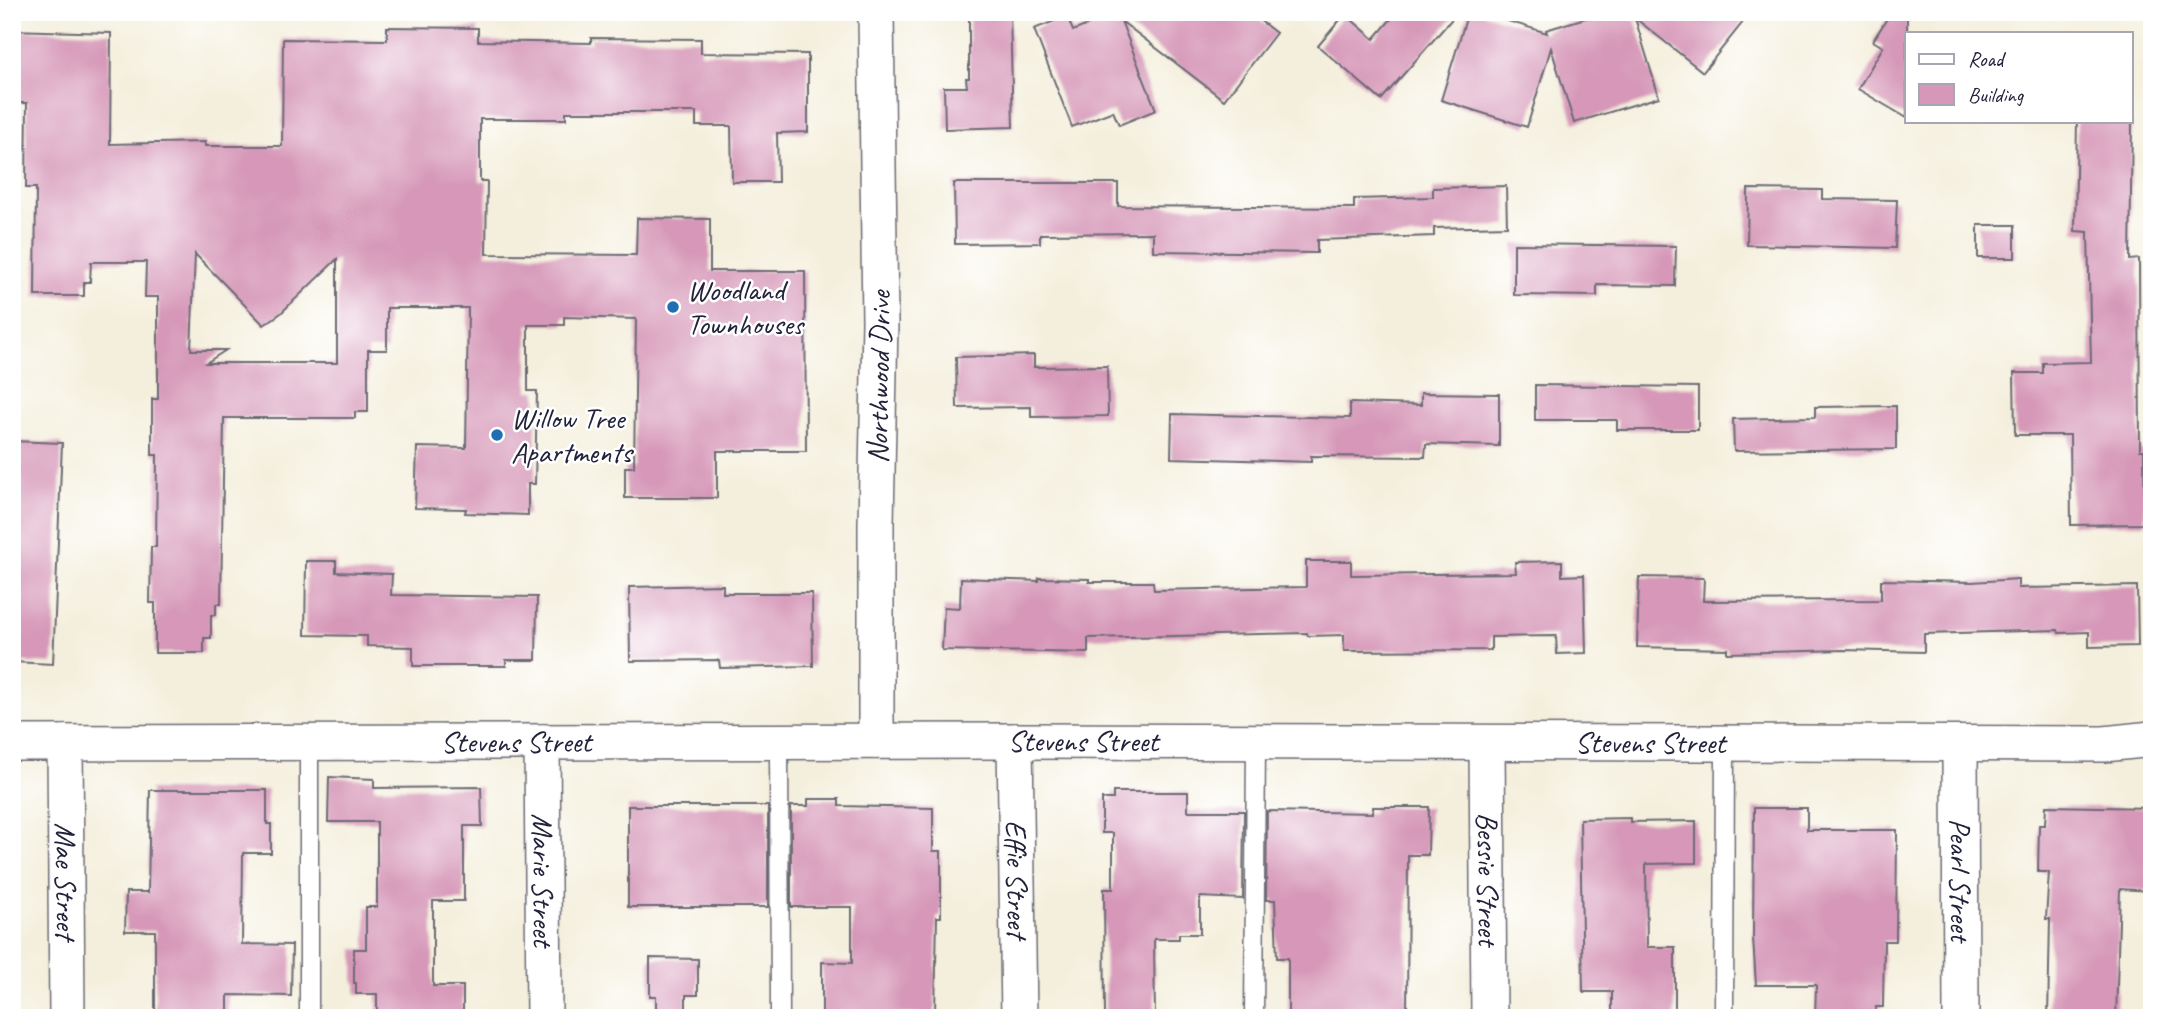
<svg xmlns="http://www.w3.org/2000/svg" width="2164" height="1030" viewBox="0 0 2164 1030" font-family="Caveat,sans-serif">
  <rect width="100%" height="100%" fill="#fff"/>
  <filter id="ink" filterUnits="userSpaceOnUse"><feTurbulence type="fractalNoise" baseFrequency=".0143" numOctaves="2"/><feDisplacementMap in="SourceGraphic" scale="14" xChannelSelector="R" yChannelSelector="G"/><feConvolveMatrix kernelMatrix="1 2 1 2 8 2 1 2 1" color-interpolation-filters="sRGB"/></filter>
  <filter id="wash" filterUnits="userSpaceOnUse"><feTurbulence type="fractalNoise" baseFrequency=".00686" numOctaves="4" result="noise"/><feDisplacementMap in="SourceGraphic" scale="28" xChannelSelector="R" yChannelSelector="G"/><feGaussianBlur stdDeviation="1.57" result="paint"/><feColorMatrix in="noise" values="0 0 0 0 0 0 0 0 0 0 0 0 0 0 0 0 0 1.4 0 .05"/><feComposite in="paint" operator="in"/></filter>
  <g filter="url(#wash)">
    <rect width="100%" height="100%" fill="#f4efdd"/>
    <g id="blocks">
      <!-- building -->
      <path fill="#d697b8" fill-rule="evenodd" d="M 969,12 L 1010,12 L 1013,127 L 945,129 L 944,87 L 967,87 L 966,78 L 969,78 Z
        M 1109,12 L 1249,12 L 1276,33 L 1224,100 L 1121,21 L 1156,110 L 1119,125 L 1113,111 L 1072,127 L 1034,29 L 1067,16 L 1073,31 L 1113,15 Z
        M 1397,12 L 1458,12 L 1381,100 L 1318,46 L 1345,14 L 1374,39 Z
        M 1468,12 L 1479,12 L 1547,33 L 1546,30 L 1605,12 L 1751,12 L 1703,72 L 1635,18 L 1659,97 L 1574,123 L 1551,48 L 1527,127 L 1441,100 Z
        M 1891,12 L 1907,12 L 1907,118 L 1858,89 L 1883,47 L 1873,41 Z
        M 387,27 L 478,28 L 478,41 L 591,43 L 591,38 L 701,39 L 701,53 L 808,54 L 808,132 L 777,133 L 778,182 L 732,182 L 731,126 L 696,126 L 696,112 L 566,112 L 566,119 L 480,119 L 480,181 L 487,181 L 486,254 L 636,255 L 637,218 L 710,219 L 710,271 L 805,271 L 806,451 L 717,451 L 717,498 L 625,498 L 625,467 L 634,467 L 636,319 L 564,317 L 564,325 L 528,325 L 528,391 L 537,391 L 535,484 L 528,484 L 528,515 L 465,513 L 466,509 L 415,508 L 417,447 L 466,448 L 468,308 L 387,308 L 387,350 L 368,350 L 368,412 L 355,412 L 355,418 L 224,418 L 221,604 L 216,604 L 216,615 L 211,615 L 211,638 L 204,638 L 204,653 L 155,653 L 155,603 L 150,603 L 151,547 L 156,547 L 157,455 L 152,455 L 152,399 L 158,399 L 158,297 L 145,297 L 146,262 L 91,262 L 90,282 L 84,282 L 84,296 L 35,296 L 36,188 L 26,188 L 27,103 L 12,103 L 12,30 L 111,33 L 110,144 L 205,142 L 205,146 L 282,146 L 283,39 L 387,40 ZM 195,254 L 264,325 L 281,313 L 337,259 L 337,363 L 206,363 L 226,350 L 191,350 Z
        M 2077,121 L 2132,121 L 2130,260 L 2139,259 L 2140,450 L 2144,450 L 2145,524 L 2071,525 L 2070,435 L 2015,435 L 2014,373 L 2043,373 L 2043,363 L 2091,362 L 2088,232 L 2075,231 Z
        M 954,183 L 1118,183 L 1118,206 L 1354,208 L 1354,199 L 1433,197 L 1433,188 L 1506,186 L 1507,226 L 1434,228 L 1434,236 L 1317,240 L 1317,253 L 1153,251 L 1153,233 L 1040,234 L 1040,243 L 955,244 Z
        M 1748,189 L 1822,190 L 1822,199 L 1897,200 L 1895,248 L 1747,245 Z
        M 1978,225 L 2015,225 L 2015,258 L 1978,258 Z
        M 1514,244 L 1676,246 L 1675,286 L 1597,285 L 1597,296 L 1514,295 Z
        M 1034,355 L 1034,367 L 1107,366 L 1108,416 L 1031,417 L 1031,407 L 957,408 L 956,357 Z
        M 1535,385 L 1698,387 L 1698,430 L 1617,430 L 1617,420 L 1535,420 Z
        M 1421,393 L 1499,394 L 1499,446 L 1426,444 L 1425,457 L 1311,456 L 1311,462 L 1171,458 L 1172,414 L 1350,418 L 1350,403 L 1421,405 Z
        M 1896,406 L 1896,449 L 1734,451 L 1733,419 L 1815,417 L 1815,407 Z
        M 12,441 L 62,443 L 53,664 L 12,662 Z
        M 306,561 L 336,561 L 336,572 L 392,574 L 391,595 L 537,597 L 536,660 L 506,660 L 506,666 L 413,666 L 413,647 L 367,646 L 367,636 L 305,635 Z
        M 1306,561 L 1351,561 L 1351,575 L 1516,573 L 1515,562 L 1562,561 L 1562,576 L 1584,575 L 1586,653 L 1557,654 L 1556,636 L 1491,637 L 1491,650 L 1344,651 L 1344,635 L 1308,636 L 1307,633 L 1088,638 L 1088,653 L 942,650 L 944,607 L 960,608 L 961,578 L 1039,581 L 1039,578 L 1089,579 L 1089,582 L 1153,582 L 1154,590 L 1306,587 Z
        M 1639,577 L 1704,578 L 1703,601 L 1881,600 L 1881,580 L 1972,582 L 2018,579 L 2018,588 L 2137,586 L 2138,646 L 2089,647 L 2089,632 L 2059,633 L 2058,630 L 1924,634 L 1924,652 L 1843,650 L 1727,653 L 1727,649 L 1637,647 Z
        M 723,585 L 723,593 L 812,593 L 813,666 L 720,668 L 719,660 L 630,661 L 629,587 Z
        M 329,777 L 374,779 L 374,788 L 481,787 L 482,826 L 464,826 L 464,901 L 433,901 L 433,986 L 463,986 L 463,1018 L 377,1018 L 377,994 L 356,994 L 356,983 L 354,983 L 354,949 L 366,949 L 366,907 L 377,907 L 377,822 L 328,822 Z
        M 150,790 L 267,790 L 267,824 L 271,824 L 271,853 L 243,853 L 242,944 L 292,945 L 291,996 L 228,995 L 228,1018 L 155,1018 L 155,931 L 125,931 L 126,892 L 148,892 Z
        M 1113,792 L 1188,792 L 1188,811 L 1244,811 L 1243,899 L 1200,897 L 1200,934 L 1179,934 L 1179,939 L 1154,939 L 1155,1018 L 1105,1018 L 1104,889 L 1113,889 L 1113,833 L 1102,833 L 1102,799 L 1113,799 Z
        M 808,799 L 839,799 L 839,806 L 933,808 L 933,851 L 941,851 L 941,917 L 937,917 L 935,1014 L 822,1014 L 822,962 L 852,963 L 852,907 L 791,907 L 791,806 L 808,806 Z
        M 628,806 L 768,806 L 768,907 L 628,907 Z
        M 2046,806 L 2152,808 L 2151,891 L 2120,889 L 2116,1018 L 2048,1018 L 2050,919 L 2046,919 L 2049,872 L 2038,872 L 2039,825 L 2045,825 Z
        M 1373,807 L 1429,807 L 1428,855 L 1408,855 L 1407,1018 L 1288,1018 L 1288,958 L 1277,958 L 1275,900 L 1266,900 L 1267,811 L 1373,813 Z
        M 1754,808 L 1807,808 L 1807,830 L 1897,830 L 1896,941 L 1884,941 L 1883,1007 L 1876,1007 L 1875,1018 L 1815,1018 L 1816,985 L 1756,985 L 1753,938 Z
        M 1630,818 L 1630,822 L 1696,821 L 1696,863 L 1646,864 L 1647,947 L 1675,947 L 1675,1018 L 1612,1018 L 1612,992 L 1583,992 L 1580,819 Z
        M 650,958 L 698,959 L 698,995 L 686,995 L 686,1018 L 656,1018 L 656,996 L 650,996 Z"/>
    </g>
  </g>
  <g filter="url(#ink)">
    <use href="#blocks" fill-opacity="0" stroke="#6c6a74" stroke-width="2"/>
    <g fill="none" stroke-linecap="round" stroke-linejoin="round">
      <defs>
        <path id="service" d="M 779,741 L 780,1018
          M 309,1018 L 309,743
          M 1254,1018 L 1256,742
          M 1724,1018 L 1725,743"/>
        <g id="minor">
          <path id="s1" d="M 876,741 L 876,524 L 880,322 L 876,12"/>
          <path id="s2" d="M 1015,741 L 1019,1018"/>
          <path id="s3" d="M 542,742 L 544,1018"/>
          <path id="s4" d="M 12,743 L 1015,741 L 2104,744 L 2152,739"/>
          <path id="s5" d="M 65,743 L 67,1018"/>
          <path id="s6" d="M 1487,743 L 1489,1018"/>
          <path id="s7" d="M 1960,744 L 1961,1018"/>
        </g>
      </defs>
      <!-- service casing -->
      <use href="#service" stroke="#6c6a74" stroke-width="21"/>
      <!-- minor casing -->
      <use href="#minor" stroke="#6c6a74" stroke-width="38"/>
      <!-- service -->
      <use href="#service" stroke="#fff" stroke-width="18"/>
      <!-- minor -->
      <use href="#minor" stroke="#fff" stroke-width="35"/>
    </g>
  </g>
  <!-- markers -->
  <g fill="#1f6fb2" stroke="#fff" stroke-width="2.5">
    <circle cx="673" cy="307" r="7"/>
    <circle cx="497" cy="435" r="7"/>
  </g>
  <g text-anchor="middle" stroke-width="5" stroke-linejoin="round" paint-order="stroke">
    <!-- poi labels -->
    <g font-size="30" fill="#22223b" stroke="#fff" text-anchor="start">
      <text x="687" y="300">Woodland<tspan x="687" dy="34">Townhouses</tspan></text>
      <text x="511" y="428">Willow Tree<tspan x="511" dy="34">Apartments</tspan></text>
    </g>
    <!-- street labels -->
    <g font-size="30" fill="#22223b" stroke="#fff">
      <text dy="10" stroke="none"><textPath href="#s1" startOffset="364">Northwood Drive</textPath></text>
      <text dy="10" stroke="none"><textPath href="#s4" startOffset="1071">Stevens Street</textPath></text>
      <text dy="10" stroke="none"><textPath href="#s4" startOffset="504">Stevens Street</textPath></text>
      <text dy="10" stroke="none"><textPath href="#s4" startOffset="1638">Stevens Street</textPath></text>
      <text dy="10" stroke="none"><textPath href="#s5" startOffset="138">Mae Street</textPath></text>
      <text dy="10" stroke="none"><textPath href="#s3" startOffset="138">Marie Street</textPath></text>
      <text dy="10" stroke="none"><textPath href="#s2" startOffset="138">Effie Street</textPath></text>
      <text dy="10" stroke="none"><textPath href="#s6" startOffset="136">Bessie Street</textPath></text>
      <text dy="10" stroke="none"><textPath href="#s7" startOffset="136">Pearl Street</textPath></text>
    </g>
  </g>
  <!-- margin -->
  <rect width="2164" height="1030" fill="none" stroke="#fff" stroke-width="42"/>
  <!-- legend -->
  <rect x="1905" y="32" width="228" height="91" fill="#ffffff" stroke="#a7a7b1" stroke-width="2"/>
  <rect x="1919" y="54" width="35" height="10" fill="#ffffff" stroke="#a7a7b1" stroke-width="2"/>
  <text x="1968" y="66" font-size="21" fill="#22223b">Road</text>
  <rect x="1919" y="84" width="35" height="21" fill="#d697b8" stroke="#a7a7b1" stroke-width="2"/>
  <text x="1968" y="102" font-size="21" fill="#22223b">Building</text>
</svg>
